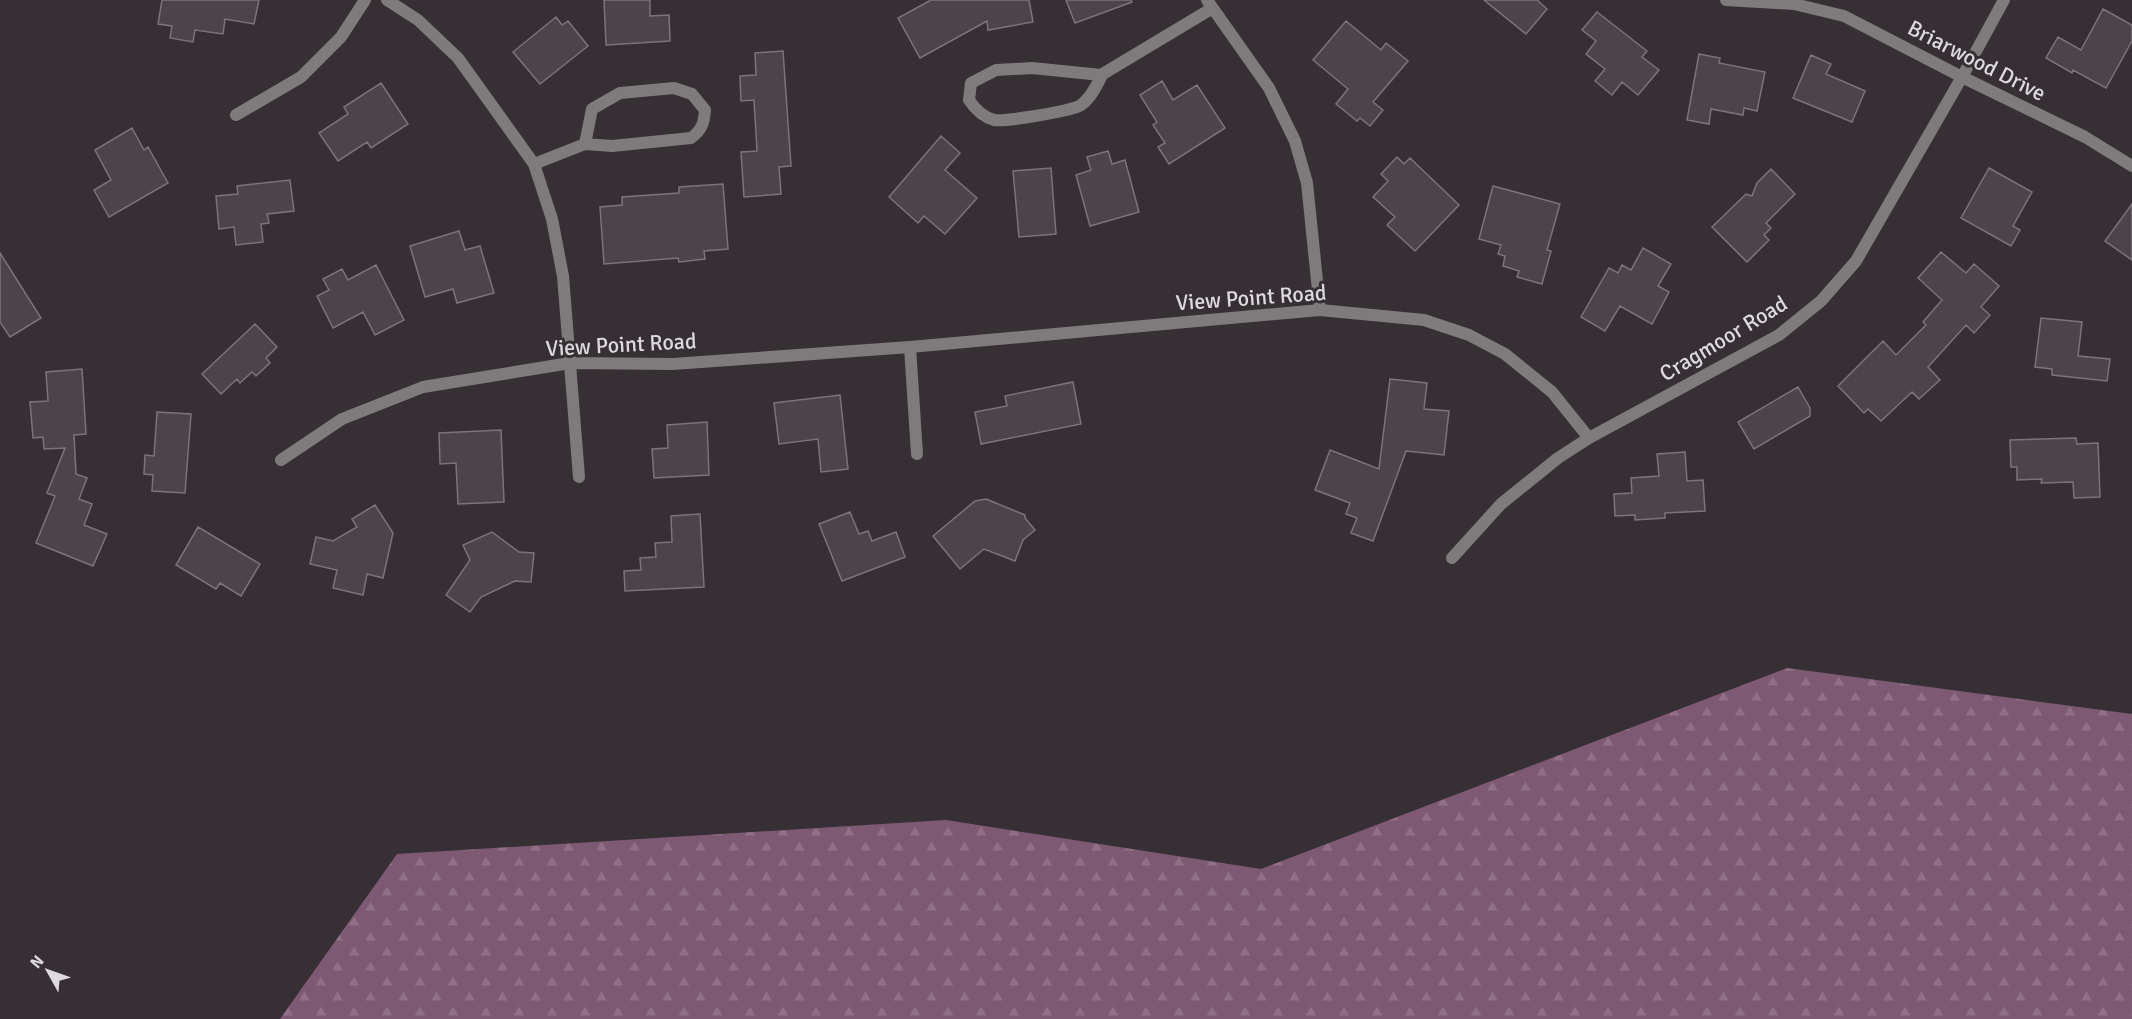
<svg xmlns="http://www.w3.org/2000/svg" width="2132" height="1019" viewBox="0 0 2132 1019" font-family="Signika,sans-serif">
  <defs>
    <pattern id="forest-firs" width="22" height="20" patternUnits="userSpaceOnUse" patternTransform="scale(1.5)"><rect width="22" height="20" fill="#7e5973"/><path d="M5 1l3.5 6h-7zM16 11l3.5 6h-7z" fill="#907086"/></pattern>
  </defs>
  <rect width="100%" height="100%" fill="#363034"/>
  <!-- forest -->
  <path fill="url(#forest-firs)" d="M 1787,668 L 2132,714 L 2132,1019 L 280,1019 L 397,854 L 946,820 L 1261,869 Z"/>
  <!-- building -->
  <path fill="#4b4449" stroke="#7b7478" stroke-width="1.5" d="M 162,0 L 259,0 L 254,24 L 225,19 L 223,34 L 195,30 L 193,42 L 170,38 L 172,26 L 158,24 Z
    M 604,0 L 650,0 L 650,16 L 669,15 L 670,41 L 606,45 Z
    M 931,0 L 1029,0 L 1033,22 L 988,30 L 987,21 L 920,58 L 898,18 Z
    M 1066,0 L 1131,0 L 1132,2 L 1075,23 Z
    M 1484,0 L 1537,0 L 1547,9 L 1526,34 Z
    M 2103,9 L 2132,25 L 2132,41 L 2106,88 L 2073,70 L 2072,73 L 2046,58 L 2058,37 L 2081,50 Z
    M 1597,12 L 1647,51 L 1642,57 L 1659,70 L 1638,95 L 1622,82 L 1612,95 L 1595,81 L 1605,69 L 1586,54 L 1596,41 L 1582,30 Z
    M 556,17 L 562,25 L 568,21 L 588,46 L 540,84 L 513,52 Z
    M 1346,21 L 1381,50 L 1386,43 L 1408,61 L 1373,102 L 1383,110 L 1370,126 L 1360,118 L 1357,121 L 1336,104 L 1348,89 L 1313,60 Z
    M 783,51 L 791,166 L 779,167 L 781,194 L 744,197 L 741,152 L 757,151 L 754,100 L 741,101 L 740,76 L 756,75 L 755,53 Z
    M 1699,54 L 1720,58 L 1719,63 L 1765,72 L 1757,111 L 1744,108 L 1743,115 L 1711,109 L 1709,124 L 1687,120 Z
    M 1811,55 L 1831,64 L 1826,74 L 1865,91 L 1852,122 L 1793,98 Z
    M 1162,81 L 1173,100 L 1197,85 L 1225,128 L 1169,164 L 1158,147 L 1165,143 L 1153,125 L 1157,122 L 1140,95 Z
    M 381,83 L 408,124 L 371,148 L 367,142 L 338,161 L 319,133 L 348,114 L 344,107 Z
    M 132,128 L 144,150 L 148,147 L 168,183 L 109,217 L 94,190 L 111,180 L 95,150 Z
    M 941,136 L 960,153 L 945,170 L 977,198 L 945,234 L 924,216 L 918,223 L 889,197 Z
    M 1108,151 L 1112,164 L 1125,160 L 1139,212 L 1090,226 L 1076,175 L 1091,170 L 1087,157 Z
    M 1397,157 L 1404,164 L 1410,158 L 1459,205 L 1415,251 L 1387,225 L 1395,217 L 1373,197 L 1388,181 L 1381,174 Z
    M 1051,168 L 1056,234 L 1019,237 L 1013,171 Z
    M 1989,168 L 2032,192 L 2013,226 L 2020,230 L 2011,246 L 1961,218 Z
    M 1771,169 L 1795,194 L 1766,223 L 1771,228 L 1764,235 L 1769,240 L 1747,262 L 1712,227 L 1746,194 L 1752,196 L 1757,183 Z
    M 290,180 L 294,211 L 267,214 L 269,223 L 261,224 L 263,242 L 236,245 L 234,227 L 219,229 L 216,196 L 238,194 L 237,186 Z
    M 723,184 L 728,249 L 704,251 L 705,259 L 679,262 L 678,258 L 604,264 L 600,207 L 622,205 L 622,197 L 679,193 L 679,187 Z
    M 1493,186 L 1560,204 L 1547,250 L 1551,251 L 1542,284 L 1517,277 L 1519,271 L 1503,266 L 1505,256 L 1498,254 L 1501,245 L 1479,239 Z
    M 2132,204 L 2132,260 L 2105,241 Z
    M 459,231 L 465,250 L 480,246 L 494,293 L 457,303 L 453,289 L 425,297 L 410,246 Z
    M 1643,248 L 1671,264 L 1658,286 L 1669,292 L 1652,324 L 1620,306 L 1605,331 L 1581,317 L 1609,268 L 1618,273 L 1622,265 L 1631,270 Z
    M 1941,252 L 1966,273 L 1974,264 L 1999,286 L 1981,307 L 1990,315 L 1974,333 L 1966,325 L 1928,367 L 1940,380 L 1919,399 L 1912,392 L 1881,421 L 1868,409 L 1864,413 L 1838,386 L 1883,341 L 1896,355 L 1926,325 L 1923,322 L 1942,300 L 1918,278 Z
    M 0,253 L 41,318 L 10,337 L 0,322 Z
    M 376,265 L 404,320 L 375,335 L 363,312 L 333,328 L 317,296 L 329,290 L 323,279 L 342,269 L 348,280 Z
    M 2041,318 L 2082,322 L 2078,356 L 2110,359 L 2107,381 L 2052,375 L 2052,369 L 2035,367 Z
    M 255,324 L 277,347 L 266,358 L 270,363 L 256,376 L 252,372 L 240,383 L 237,379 L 221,394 L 202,374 Z
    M 82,369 L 86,434 L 74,435 L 76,474 L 87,478 L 79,499 L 92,504 L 84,525 L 107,534 L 93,566 L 36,543 L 55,496 L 47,493 L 65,448 L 44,449 L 43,437 L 33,438 L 30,402 L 48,401 L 46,372 Z
    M 1390,379 L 1427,383 L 1424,409 L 1449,411 L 1444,455 L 1406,451 L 1373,541 L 1351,533 L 1357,518 L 1346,514 L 1350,503 L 1315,490 L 1330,450 L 1379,469 Z
    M 1073,382 L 1081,424 L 981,444 L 975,412 L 1007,406 L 1005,396 Z
    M 1798,387 L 1810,408 L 1810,416 L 1754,449 L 1738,422 Z
    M 840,395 L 848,469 L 821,472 L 818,439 L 779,444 L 774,403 Z
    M 157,412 L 191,414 L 185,493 L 152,491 L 153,475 L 144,474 L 145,455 L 154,456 Z
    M 707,422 L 709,475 L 654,478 L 652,449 L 668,448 L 667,425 Z
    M 501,430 L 504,502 L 458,504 L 456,463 L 440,464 L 439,433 Z
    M 2076,438 L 2077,444 L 2098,443 L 2100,497 L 2074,498 L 2073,482 L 2041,483 L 2042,479 L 2017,480 L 2017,467 L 2011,467 L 2010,440 Z
    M 1685,452 L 1687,481 L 1703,480 L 1705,511 L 1665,513 L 1665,518 L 1635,520 L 1635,515 L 1615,516 L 1614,494 L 1632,493 L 1631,478 L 1659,476 L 1657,454 Z
    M 986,499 L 1025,515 L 1025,518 L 1035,530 L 1023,540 L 1015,561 L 984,549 L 960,569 L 933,536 L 975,501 Z
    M 375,505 L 393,533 L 383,578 L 367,574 L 363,595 L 333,588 L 337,570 L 310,564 L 316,537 L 333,541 L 357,527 L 352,519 Z
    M 850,512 L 859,534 L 868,531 L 872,541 L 896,532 L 905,557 L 842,581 L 819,524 Z
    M 700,514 L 704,587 L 625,591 L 624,571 L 641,570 L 640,558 L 656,557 L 655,543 L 672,542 L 671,516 Z
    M 198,527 L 260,564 L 241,596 L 220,583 L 216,589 L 176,565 Z
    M 492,532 L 519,552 L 534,553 L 531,582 L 515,581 L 481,597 L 470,612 L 446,595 L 470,560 L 463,545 Z"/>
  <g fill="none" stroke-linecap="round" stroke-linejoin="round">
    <!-- street -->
    <path stroke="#7e7b7d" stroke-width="12" d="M 387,0 L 418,20 L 458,58 L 534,164 L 552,219 L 563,276 L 579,477
      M 1207,0 L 1269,88 L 1295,141 L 1307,183 L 1320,310
      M 1726,0 L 1794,4 L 1844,16 L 1962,77 L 2085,137 L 2132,166
      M 1101,75 L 1102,75 C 1097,85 1091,98 1081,105 C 1072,111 1005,122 994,120 C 983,117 975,109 969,100 L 971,83 L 996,70 L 1032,68 L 1101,75 L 1211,9
      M 236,115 L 301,77 L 341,37 L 365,0
      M 534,164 L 585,144 L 612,146 L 691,138 C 702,130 704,123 705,110 L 692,94 L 674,88 L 620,93 L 592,109 L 585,144
      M 910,347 L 917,454
      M 281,460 L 342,419 L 423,387 L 570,363 L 673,364 L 910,347 L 1320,310 L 1424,320 L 1469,335 L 1505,354 L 1552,392 L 1589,438
      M 1452,558 L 1501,504 L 1558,458 L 1589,438 L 1779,335 L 1821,301 L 1856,261 L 1962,77 L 2004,0"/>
  </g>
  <g text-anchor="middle" stroke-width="6" stroke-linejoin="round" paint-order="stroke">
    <!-- street labels -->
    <g font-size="22" fill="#dedadd" stroke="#363034">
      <text transform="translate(1977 60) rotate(27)" y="8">Briarwood Drive</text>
      <text transform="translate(1251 297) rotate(-4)" y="8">View Point Road</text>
      <text transform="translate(1723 338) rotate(-31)" y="8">Cragmoor Road</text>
      <text transform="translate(621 344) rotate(-3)" y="8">View Point Road</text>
    </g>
  </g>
  <!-- north arrow -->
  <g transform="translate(48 971) rotate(310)" stroke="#363034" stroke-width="4.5" paint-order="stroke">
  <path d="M0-4.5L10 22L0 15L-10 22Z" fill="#dedadd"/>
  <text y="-9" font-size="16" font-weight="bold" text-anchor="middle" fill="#dedadd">N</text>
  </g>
</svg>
